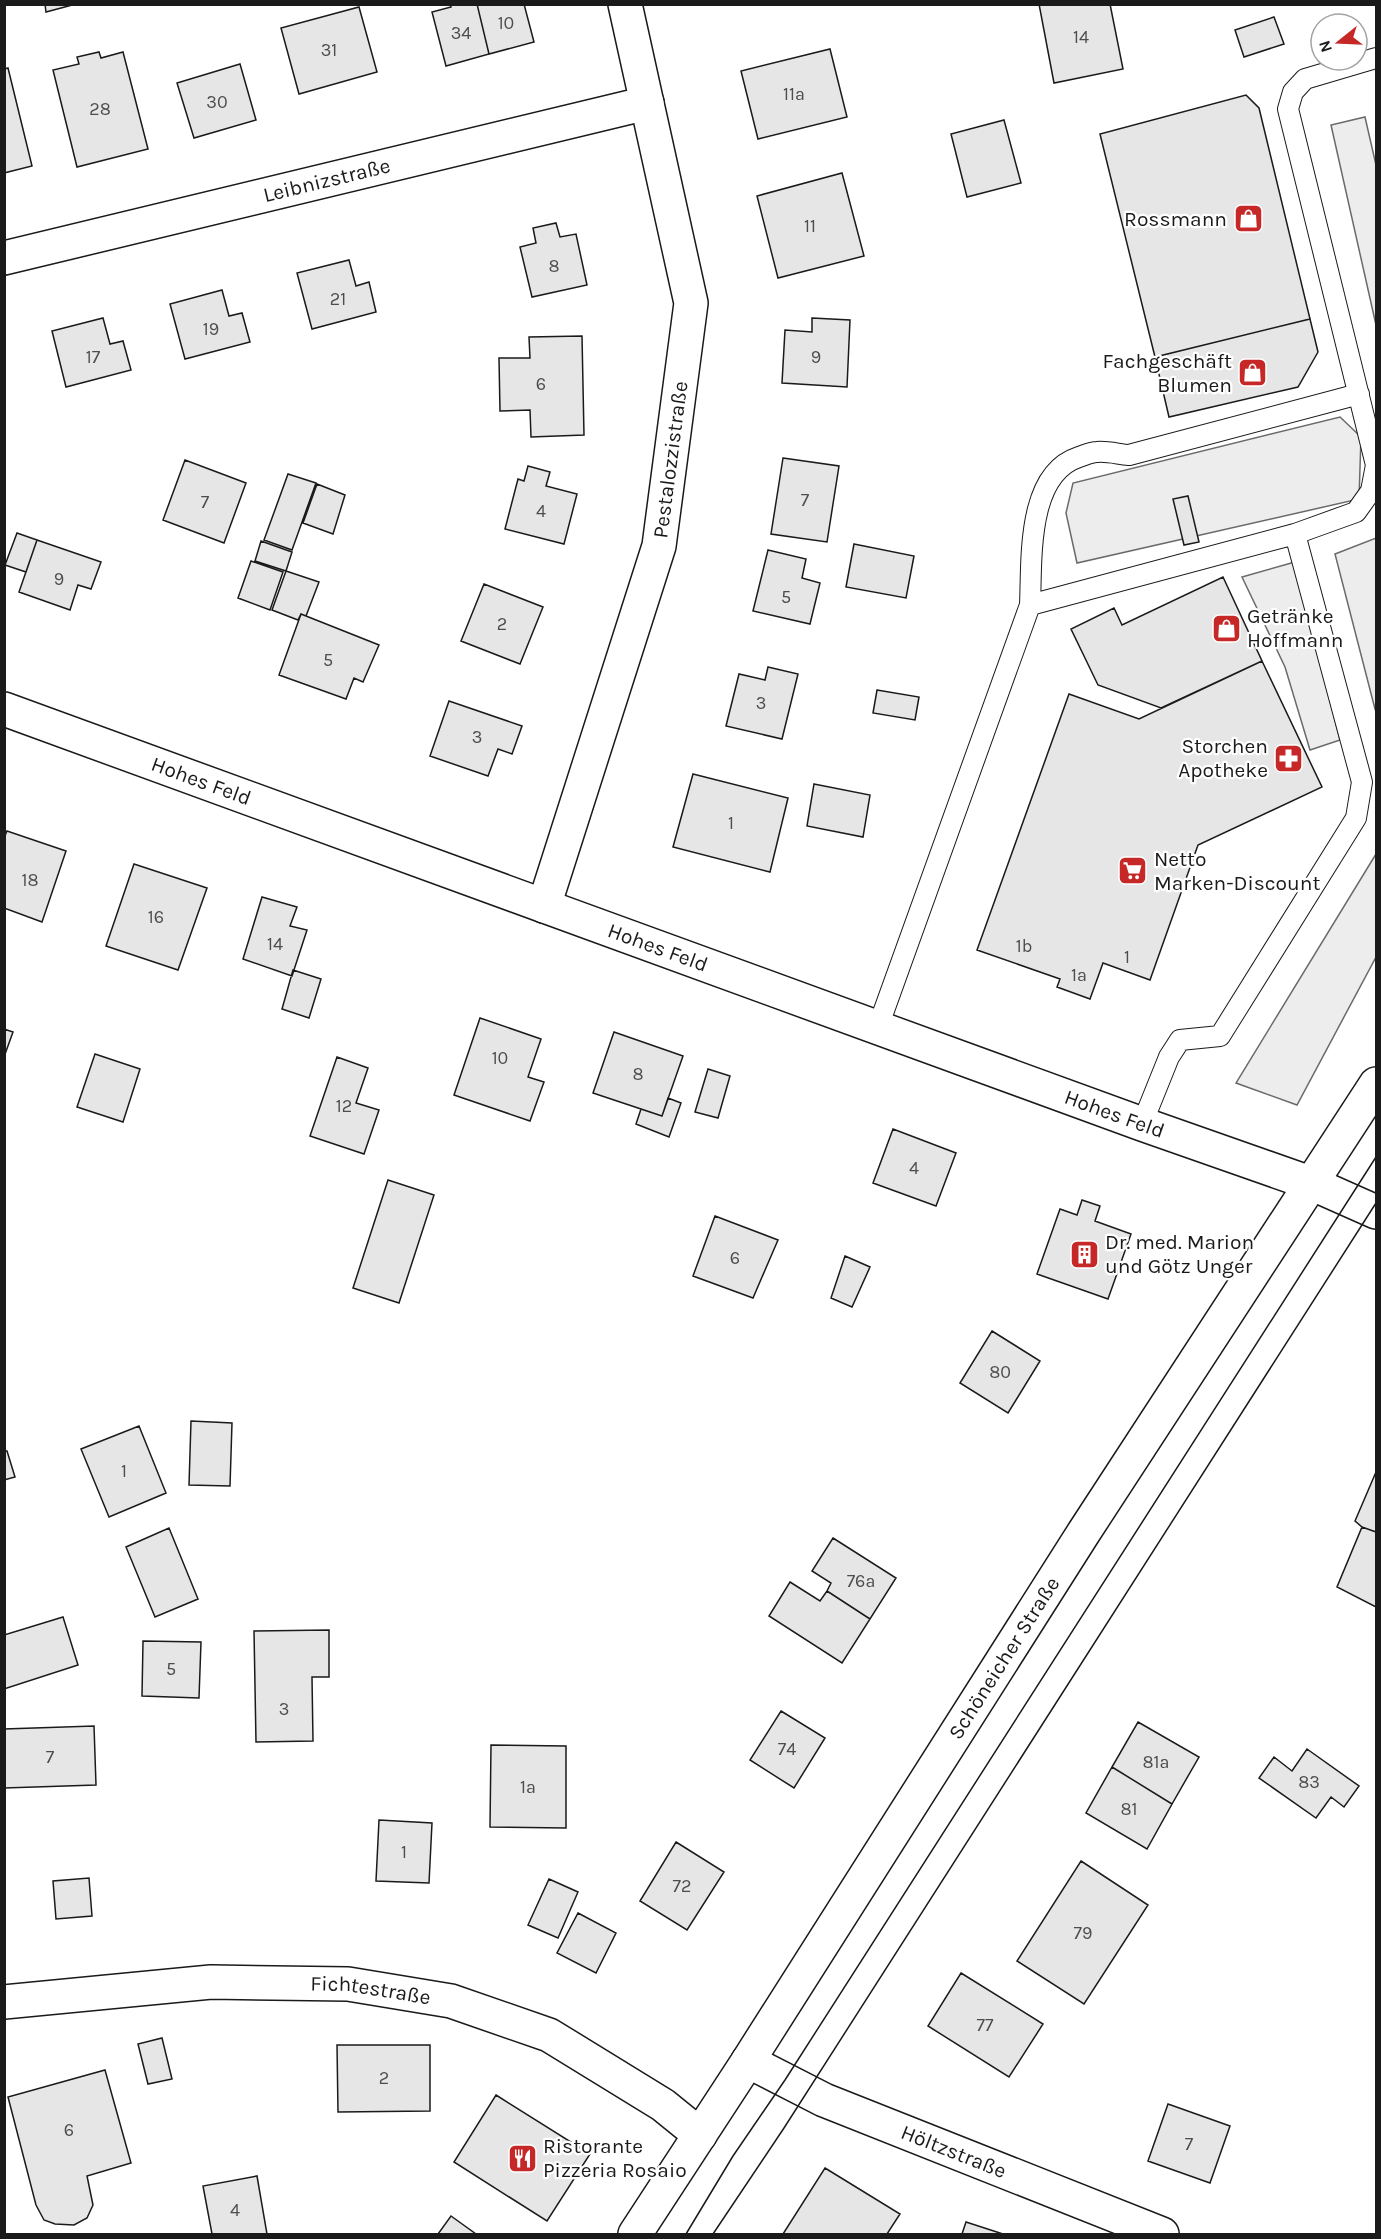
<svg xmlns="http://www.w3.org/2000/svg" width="1381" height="2239" viewBox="0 0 1381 2239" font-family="Karla,sans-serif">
  <rect width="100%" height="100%" fill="#fff"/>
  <!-- parking -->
  <path fill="#ededed" stroke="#6a6a6a" stroke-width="1.5" d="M 1365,117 L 1376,165 L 1376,325 L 1331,125 Z
    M 1340,417 L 1361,437 L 1359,499 L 1077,563 L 1066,513 L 1073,483 Z
    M 1376,538 L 1376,708 L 1375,709 L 1335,554 Z
    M 1295,562 L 1340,740 L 1310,750 L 1285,667 L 1242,577 Z
    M 1376,854 L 1376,957 L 1297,1105 L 1236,1083 Z"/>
  <!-- building -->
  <path fill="#e6e6e6" stroke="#1a1a1a" stroke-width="1.5" d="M 45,4 L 76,4 L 46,12 Z
    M 450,4 L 477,4 L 489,54 L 446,66 L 432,12 L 451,7 Z
    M 477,4 L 524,4 L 534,42 L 489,54 Z
    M 1039,4 L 1110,4 L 1123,69 L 1054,83 Z
    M 359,7 L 377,72 L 299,94 L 281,28 Z
    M 1274,17 L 1284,44 L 1244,57 L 1235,30 Z
    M 830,49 L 847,117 L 758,139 L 741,71 Z
    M 99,52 L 101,58 L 123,52 L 148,149 L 77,167 L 53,70 L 79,64 L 77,57 Z
    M 240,64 L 256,120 L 194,138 L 177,83 Z
    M 8,68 L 32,166 L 4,173 L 4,69 Z
    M 1246,95 L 1259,108 L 1310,319 L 1155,357 L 1100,134 Z
    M 1004,120 L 1021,183 L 967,197 L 951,134 Z
    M 842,173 L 864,256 L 778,278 L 757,196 Z
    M 556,223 L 560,237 L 576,234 L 587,285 L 532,297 L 520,247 L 536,243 L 533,228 Z
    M 349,260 L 356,286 L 369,282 L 376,312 L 312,329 L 297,273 Z
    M 222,290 L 229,316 L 242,313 L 250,342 L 185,359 L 170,304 Z
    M 103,318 L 110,344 L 123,341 L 131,370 L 66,387 L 52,331 Z
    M 812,318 L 850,320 L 847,387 L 782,383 L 785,330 L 812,332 Z
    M 1310,319 L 1318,352 L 1298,387 L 1169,417 L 1155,357 Z
    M 582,336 L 584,435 L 531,437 L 530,410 L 500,411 L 499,358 L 530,358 L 529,337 Z
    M 783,458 L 839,466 L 827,542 L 771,534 Z
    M 185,460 L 246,483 L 224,543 L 163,520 Z
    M 528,466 L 550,472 L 546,486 L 577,494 L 564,544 L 505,529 L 518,479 L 524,481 Z
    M 288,474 L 316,483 L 292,550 L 264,540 Z
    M 317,484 L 345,495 L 333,534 L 303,523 Z
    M 1188,496 L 1199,542 L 1184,545 L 1173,499 Z
    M 17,533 L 37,540 L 26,572 L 5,565 Z
    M 37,540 L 101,562 L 91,589 L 78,585 L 70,610 L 19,592 Z
    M 261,541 L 292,552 L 286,571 L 255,561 Z
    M 854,544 L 914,556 L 906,598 L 846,587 Z
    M 768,550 L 806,559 L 802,578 L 820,583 L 810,624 L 753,611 Z
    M 251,561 L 283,572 L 270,610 L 238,598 Z
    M 286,571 L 319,582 L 306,616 L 301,614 L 298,620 L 272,610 Z
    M 1223,577 L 1262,661 L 1161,708 L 1098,685 L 1071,629 L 1114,608 L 1122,625 Z
    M 484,584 L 543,607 L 520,664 L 461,641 Z
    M 301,614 L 379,645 L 363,682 L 354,678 L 346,699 L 279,675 Z
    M 1262,661 L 1322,787 L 1198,845 L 1150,980 L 1103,963 L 1090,999 L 1057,987 L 1060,979 L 977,950 L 1069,694 L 1139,719 Z
    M 768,667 L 798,674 L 782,739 L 726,726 L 739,674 L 765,680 Z
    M 877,690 L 919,697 L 915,720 L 873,713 Z
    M 449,701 L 522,726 L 512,754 L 498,749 L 488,776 L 430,756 Z
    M 693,774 L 788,798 L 770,872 L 673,847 Z
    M 814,784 L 870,795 L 863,837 L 807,826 Z
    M 7,831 L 66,851 L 42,922 L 4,908 L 4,838 Z
    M 134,864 L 207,888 L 178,970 L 106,946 Z
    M 262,897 L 297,907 L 290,926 L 307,930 L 292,976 L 243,959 Z
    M 293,970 L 321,979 L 309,1018 L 282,1009 Z
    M 480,1018 L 541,1039 L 528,1077 L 544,1082 L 530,1121 L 454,1095 Z
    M 4,1029 L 13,1032 L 4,1057 Z
    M 614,1032 L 683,1056 L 662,1116 L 593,1093 Z
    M 95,1054 L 140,1069 L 123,1122 L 77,1107 Z
    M 337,1057 L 368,1068 L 356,1103 L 379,1110 L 364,1154 L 310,1136 Z
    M 708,1069 L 730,1076 L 718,1118 L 695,1112 Z
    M 668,1098 L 681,1103 L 669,1137 L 636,1124 L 641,1109 L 662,1116 Z
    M 893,1129 L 956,1153 L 936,1206 L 873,1183 Z
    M 388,1180 L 434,1195 L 399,1303 L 353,1288 Z
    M 1082,1200 L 1100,1206 L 1095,1221 L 1131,1234 L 1108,1299 L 1037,1274 L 1060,1209 L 1077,1215 Z
    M 715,1216 L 778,1240 L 753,1298 L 693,1276 Z
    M 845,1256 L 870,1267 L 852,1307 L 831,1298 Z
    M 992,1331 L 1040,1361 L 1008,1413 L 960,1383 Z
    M 191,1421 L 232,1423 L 230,1486 L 189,1485 Z
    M 139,1426 L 166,1493 L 109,1517 L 81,1449 Z
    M 4,1451 L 7,1451 L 15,1477 L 4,1480 Z
    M 1376,1472 L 1376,1532 L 1362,1527 L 1355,1521 Z
    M 1362,1527 L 1376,1532 L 1376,1607 L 1337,1587 Z
    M 169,1528 L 198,1599 L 155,1617 L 126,1547 Z
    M 833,1538 L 896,1578 L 870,1619 L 827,1591 L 831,1583 L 812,1571 Z
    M 790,1582 L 820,1601 L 827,1591 L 870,1619 L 842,1663 L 769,1616 Z
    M 63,1617 L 78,1665 L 4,1689 L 4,1635 Z
    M 329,1630 L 329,1677 L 312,1677 L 313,1741 L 256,1742 L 254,1631 Z
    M 143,1641 L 201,1642 L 199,1698 L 142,1696 Z
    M 781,1711 L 825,1738 L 794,1788 L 750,1760 Z
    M 1138,1722 L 1199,1757 L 1172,1804 L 1112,1767 Z
    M 94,1726 L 96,1785 L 4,1788 L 4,1729 Z
    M 491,1745 L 566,1746 L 566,1828 L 490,1827 Z
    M 1307,1749 L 1359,1786 L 1344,1807 L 1331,1797 L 1316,1818 L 1259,1778 L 1274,1757 L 1292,1771 Z
    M 1112,1767 L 1172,1804 L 1147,1849 L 1086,1813 Z
    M 379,1820 L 432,1823 L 429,1883 L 376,1881 Z
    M 676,1842 L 724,1872 L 687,1930 L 640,1901 Z
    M 1081,1861 L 1148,1905 L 1084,2004 L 1017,1961 Z
    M 89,1878 L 92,1916 L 56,1919 L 53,1881 Z
    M 549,1879 L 578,1892 L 558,1938 L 528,1925 Z
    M 578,1913 L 616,1933 L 596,1973 L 557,1953 Z
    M 961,1973 L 1043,2024 L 1009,2077 L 928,2026 Z
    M 162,2038 L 172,2079 L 148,2084 L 138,2044 Z
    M 337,2045 L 430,2045 L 430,2111 L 338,2112 Z
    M 105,2070 L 131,2163 L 87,2176 L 93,2205 L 87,2218 L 74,2225 L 55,2224 L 44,2220 L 36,2205 L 8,2097 Z
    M 496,2095 L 590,2154 L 547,2221 L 454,2162 Z
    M 1168,2104 L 1230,2126 L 1210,2183 L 1148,2161 Z
    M 825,2168 L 900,2214 L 887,2234 L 783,2234 Z
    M 257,2176 L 267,2234 L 212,2234 L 203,2186 Z
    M 451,2216 L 476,2234 L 438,2234 Z
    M 966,2222 L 1003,2234 L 962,2234 Z"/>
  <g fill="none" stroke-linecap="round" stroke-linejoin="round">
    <defs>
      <path id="service" d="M 1030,605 C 1032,561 1026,474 1079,457 C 1085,455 1091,452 1097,452 C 1107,451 1118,454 1129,455 L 1359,394
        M 878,1027 L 1030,605 L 1295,534 L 1356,512 L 1371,491 L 1376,465 L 1288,109 L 1293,92 L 1305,79 L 1376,58
        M 1142,1124 L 1169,1057 L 1180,1040 L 1220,1036 L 1356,818 L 1362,782 L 1295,534"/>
      <g id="minor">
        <path id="s1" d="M 4,258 L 647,103"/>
        <path id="s2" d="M 4,709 L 1142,1124 L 1313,1184"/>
        <path id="s3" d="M 544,906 L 659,546 L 691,303 L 625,4"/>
        <path id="s4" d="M 4,2002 L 211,1982 L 348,1984 L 451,2001 L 549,2035 L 663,2105 L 700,2135"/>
        <path id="s5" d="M 748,2061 L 824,2100 L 1162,2234"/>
      </g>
      <path id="tertiary" d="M 1313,1184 L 1376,1212"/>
      <g id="secondary">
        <path id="s6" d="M 635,2234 L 748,2061 L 1084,1532 L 1376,1084"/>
      </g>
    </defs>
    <!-- service casing -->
    <use href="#service" stroke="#1a1a1a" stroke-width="22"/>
    <!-- minor casing -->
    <use href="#minor" stroke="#1a1a1a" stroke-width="36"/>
    <!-- tertiary casing -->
    <use href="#tertiary" stroke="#1a1a1a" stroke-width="36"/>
    <!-- secondary casing -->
    <use href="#secondary" stroke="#1a1a1a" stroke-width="36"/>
    <!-- service -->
    <use href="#service" stroke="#fff" stroke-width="20"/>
    <!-- minor -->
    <use href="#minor" stroke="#fff" stroke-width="33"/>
    <!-- tertiary -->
    <use href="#tertiary" stroke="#fff" stroke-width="33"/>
    <!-- secondary -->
    <use href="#secondary" stroke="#fff" stroke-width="33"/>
    <!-- tram -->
    <path stroke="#1a1a1a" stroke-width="1.5" d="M 686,2234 L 733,2156 L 785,2080 L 1376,1157
      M 713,2234 L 784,2128 L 1376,1203"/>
  </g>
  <!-- icons -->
  <defs>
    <symbol id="shop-square" viewBox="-11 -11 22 22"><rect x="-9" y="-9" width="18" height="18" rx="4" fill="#c62828" stroke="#fff"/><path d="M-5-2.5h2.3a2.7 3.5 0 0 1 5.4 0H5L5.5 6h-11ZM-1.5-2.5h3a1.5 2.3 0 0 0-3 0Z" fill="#fff"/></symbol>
    <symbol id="pharmacy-square" viewBox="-11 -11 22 22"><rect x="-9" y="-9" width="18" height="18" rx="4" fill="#c62828" stroke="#fff"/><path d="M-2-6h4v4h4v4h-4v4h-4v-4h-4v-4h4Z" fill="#fff"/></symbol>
    <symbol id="supermarket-square" viewBox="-11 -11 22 22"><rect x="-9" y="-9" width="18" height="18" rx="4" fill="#c62828" stroke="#fff"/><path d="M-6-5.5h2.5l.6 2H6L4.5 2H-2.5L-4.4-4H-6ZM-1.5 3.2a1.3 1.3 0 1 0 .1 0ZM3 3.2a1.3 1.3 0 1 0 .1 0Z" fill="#fff"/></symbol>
    <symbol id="building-square" viewBox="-11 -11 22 22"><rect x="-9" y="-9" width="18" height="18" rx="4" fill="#c62828" stroke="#fff"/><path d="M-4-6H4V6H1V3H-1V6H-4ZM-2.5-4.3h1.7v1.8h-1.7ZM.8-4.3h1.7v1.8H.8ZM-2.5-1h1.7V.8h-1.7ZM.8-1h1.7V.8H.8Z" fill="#fff"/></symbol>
    <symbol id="restaurant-square" viewBox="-11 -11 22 22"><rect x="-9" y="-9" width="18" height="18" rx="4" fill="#c62828" stroke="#fff"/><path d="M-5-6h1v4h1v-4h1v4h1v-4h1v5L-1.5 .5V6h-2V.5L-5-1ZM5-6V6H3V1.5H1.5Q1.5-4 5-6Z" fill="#fff"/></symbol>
  </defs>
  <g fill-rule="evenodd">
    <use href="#shop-square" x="1232" y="202" width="33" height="33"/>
    <use href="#shop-square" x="1236" y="356" width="33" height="33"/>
    <use href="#shop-square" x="1210" y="612" width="33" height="33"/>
    <use href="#pharmacy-square" x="1272" y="742" width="33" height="33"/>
    <use href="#supermarket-square" x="1116" y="854" width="33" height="33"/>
    <use href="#building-square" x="1068" y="1238" width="33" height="33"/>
    <use href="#restaurant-square" x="506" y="2142" width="33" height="33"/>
  </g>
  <g text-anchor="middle" stroke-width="4.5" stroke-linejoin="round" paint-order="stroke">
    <!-- number labels -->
    <g font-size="18" fill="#4d4d4d">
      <text x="506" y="29">10</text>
      <text x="461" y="39">34</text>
      <text x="1081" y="43">14</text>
      <text x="329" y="56">31</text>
      <text x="794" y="100">11a</text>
      <text x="217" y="108">30</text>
      <text x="100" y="115">28</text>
      <text x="810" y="232">11</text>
      <text x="554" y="272">8</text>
      <text x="338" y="305">21</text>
      <text x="211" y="335">19</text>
      <text x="93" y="363">17</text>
      <text x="816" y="363">9</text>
      <text x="541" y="390">6</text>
      <text x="805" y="506">7</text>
      <text x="205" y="508">7</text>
      <text x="541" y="517">4</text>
      <text x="59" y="585">9</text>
      <text x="786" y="603">5</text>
      <text x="502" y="630">2</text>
      <text x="328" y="666">5</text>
      <text x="761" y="709">3</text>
      <text x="477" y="743">3</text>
      <text x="731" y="829">1</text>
      <text x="30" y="886">18</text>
      <text x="156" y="923">16</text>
      <text x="275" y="950">14</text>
      <text x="1024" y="952">1b</text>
      <text x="1127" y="963">1</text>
      <text x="1079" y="981">1a</text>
      <text x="500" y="1064">10</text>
      <text x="638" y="1080">8</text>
      <text x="344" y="1112">12</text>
      <text x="914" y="1174">4</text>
      <text x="735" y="1264">6</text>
      <text x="1000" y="1378">80</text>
      <text x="124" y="1477">1</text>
      <text x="861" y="1587">76a</text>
      <text x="171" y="1675">5</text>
      <text x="284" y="1715">3</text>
      <text x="787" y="1755">74</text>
      <text x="50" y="1763">7</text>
      <text x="1156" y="1768">81a</text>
      <text x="1309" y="1788">83</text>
      <text x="528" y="1793">1a</text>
      <text x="1129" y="1815">81</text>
      <text x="404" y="1858">1</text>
      <text x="682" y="1892">72</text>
      <text x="1083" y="1939">79</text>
      <text x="985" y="2031">77</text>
      <text x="384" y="2084">2</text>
      <text x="69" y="2136">6</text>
      <text x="1189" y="2150">7</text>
      <text x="235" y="2216">4</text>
    </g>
    <!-- street labels -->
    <g font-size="21" fill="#1a1a1a" stroke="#fff">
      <text dy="7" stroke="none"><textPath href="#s1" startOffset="332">Leibnizstraße</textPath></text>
      <text dy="7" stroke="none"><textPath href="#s3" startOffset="465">Pestalozzistraße</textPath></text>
      <text dy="7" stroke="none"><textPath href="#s2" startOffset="210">Hohes Feld</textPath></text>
      <text dy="7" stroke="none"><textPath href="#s2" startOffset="696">Hohes Feld</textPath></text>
      <text dy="7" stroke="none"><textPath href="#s2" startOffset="1182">Hohes Feld</textPath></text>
      <text dy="7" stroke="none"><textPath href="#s6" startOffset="684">Schöneicher Straße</textPath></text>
      <text dy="7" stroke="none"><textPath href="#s4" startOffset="368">Fichtestraße</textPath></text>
      <text dy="7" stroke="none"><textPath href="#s5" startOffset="225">Höltzstraße</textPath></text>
    </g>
    <!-- poi labels -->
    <g font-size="21" fill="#1a1a1a" stroke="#fff" text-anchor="start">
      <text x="1227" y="226" text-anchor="end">Rossmann</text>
      <text x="1232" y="368" text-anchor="end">Fachgeschäft<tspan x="1232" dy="24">Blumen</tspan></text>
      <text x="1247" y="623">Getränke<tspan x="1247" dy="24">Hoffmann</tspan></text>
      <text x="1268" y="753" text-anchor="end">Storchen<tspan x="1268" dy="24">Apotheke</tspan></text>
      <text x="1154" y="866">Netto<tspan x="1154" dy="24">Marken-Discount</tspan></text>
      <text x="1105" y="1249">Dr. med. Marion<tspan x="1105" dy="24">und Götz Unger</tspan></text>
      <text x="543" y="2153">Ristorante<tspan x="543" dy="24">Pizzeria Rosaio</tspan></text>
    </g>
  </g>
  <!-- border -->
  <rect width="1381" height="2239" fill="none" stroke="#1a1a1a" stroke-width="12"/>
  <!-- north arrow -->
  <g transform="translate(1339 42) rotate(252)"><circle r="28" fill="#ffffff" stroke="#a3a3a3" stroke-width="1.5"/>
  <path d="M0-4.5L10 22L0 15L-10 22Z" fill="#c62828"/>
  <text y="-9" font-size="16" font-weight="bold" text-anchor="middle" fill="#1a1a1a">N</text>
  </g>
</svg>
